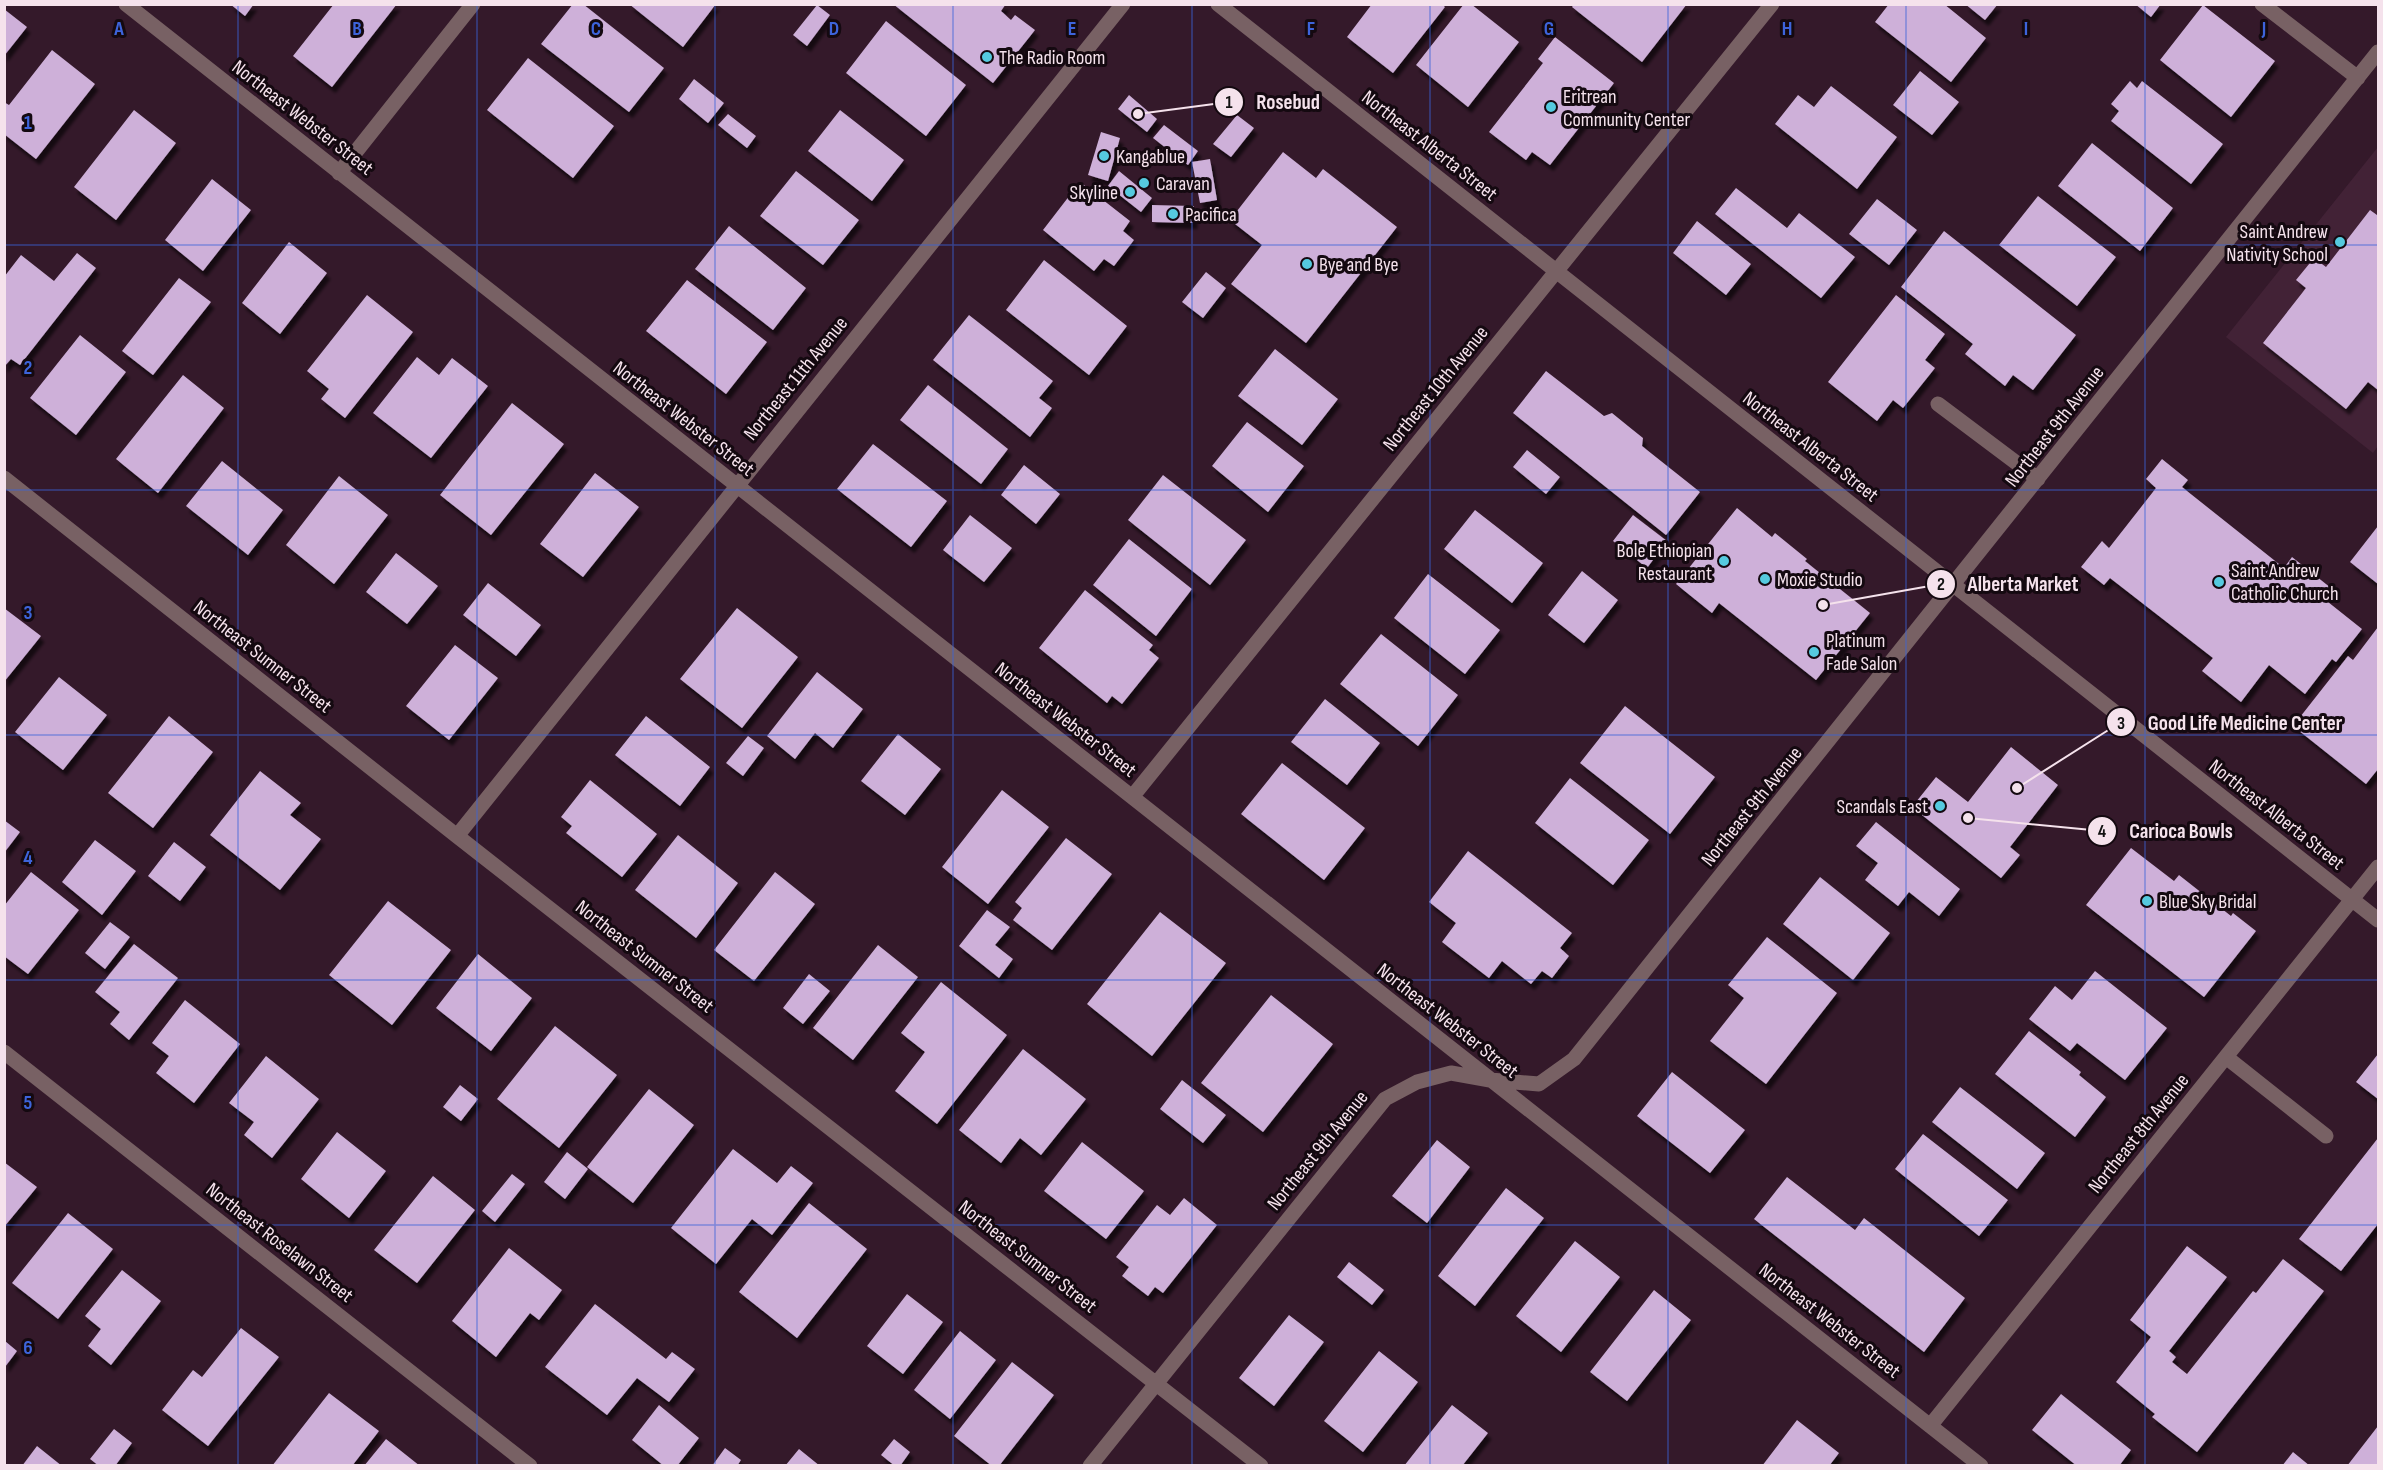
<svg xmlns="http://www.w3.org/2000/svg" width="2383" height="1470" viewBox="0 0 2383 1470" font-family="'Sofia Sans Condensed',sans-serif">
  <defs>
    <filter id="shadow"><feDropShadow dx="3.5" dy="6" stdDeviation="1.5" flood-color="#0009"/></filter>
  </defs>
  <rect width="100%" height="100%" fill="#34192a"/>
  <!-- built -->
  <path fill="#422236" d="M 2378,147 L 2378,446 L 2373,453 L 2226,337 Z"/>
  <!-- building -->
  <path fill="#ceb0d9" filter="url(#shadow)" d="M 230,4 L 254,4 L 245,16 Z
    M 334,4 L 397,4 L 332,87 L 293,56 Z
    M 573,4 L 583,4 L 664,68 L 629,112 L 541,44 Z
    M 629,4 L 716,4 L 683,47 Z
    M 893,4 L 1006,4 L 1001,11 L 1011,20 L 1015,15 L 1035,30 L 993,83 Z
    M 1372,4 L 1442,4 L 1445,7 L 1393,73 L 1347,37 Z
    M 1464,4 L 1471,4 L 1519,42 L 1468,107 L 1416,65 Z
    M 1574,4 L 1687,4 L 1642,62 L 1572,7 Z
    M 1889,4 L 1944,4 L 1986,38 L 1951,82 L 1875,22 Z
    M 1965,4 L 1998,4 L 1985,20 Z
    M 2135,4 L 2161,4 L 2151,17 Z
    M 817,5 L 830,15 L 807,46 L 793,35 Z
    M 2203,5 L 2275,61 L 2231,117 L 2160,60 Z
    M 4,9 L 27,27 L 4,56 Z
    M 886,21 L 966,85 L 926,136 L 846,73 Z
    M 1555,37 L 1614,83 L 1550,165 L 1532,152 L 1526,160 L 1489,132 L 1543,63 L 1538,59 Z
    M 52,50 L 95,84 L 36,159 L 4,134 L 4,102 L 9,105 Z
    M 528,58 L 614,126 L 573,178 L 487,110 Z
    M 1920,71 L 1959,102 L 1932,135 L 1893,105 Z
    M 694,79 L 724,103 L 708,123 L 679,99 Z
    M 2130,81 L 2137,88 L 2142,81 L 2223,144 L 2191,184 L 2111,121 L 2119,111 L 2111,104 Z
    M 1831,86 L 1897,137 L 1857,189 L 1775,124 L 1798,95 L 1814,107 Z
    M 1129,95 L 1157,119 L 1147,132 L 1118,109 Z
    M 134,110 L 176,143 L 116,220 L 74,187 Z
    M 840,110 L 904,160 L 872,201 L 808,151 Z
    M 728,114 L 756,136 L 747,148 L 718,125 Z
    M 1237,115 L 1254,128 L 1231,157 L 1213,144 Z
    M 1164,125 L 1198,151 L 1188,165 L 1153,138 Z
    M 1101,132 L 1120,138 L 1108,181 L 1088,175 Z
    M 2092,143 L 2173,208 L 2140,251 L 2058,186 Z
    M 1283,152 L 1316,178 L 1323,169 L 1397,227 L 1306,343 L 1231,284 L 1262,245 L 1230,220 Z
    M 1210,159 L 1217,200 L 1200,203 L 1192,162 Z
    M 796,171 L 859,220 L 823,265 L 760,216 Z
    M 1119,171 L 1152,198 L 1141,212 L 1108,186 Z
    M 212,179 L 251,210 L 203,271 L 165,240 Z
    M 1080,182 L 1130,221 L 1123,231 L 1134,240 L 1114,266 L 1104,259 L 1094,271 L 1043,230 Z
    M 1736,188 L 1787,228 L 1799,213 L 1855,257 L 1821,298 L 1715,214 Z
    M 2038,196 L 2116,257 L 2077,306 L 1999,245 Z
    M 1877,199 L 1917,230 L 1889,265 L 1849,234 Z
    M 1152,205 L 1194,206 L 1194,223 L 1152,222 Z
    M 2370,210 L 2377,215 L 2378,213 L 2378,390 L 2368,382 L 2346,409 L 2263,343 L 2306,288 L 2296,280 L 2314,258 L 2326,267 Z
    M 1697,221 L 1751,264 L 1726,295 L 1673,253 Z
    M 729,226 L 806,288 L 773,330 L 695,269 Z
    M 1944,231 L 2076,335 L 2033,390 L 2013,375 L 2005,386 L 1965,354 L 1973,344 L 1901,287 Z
    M 289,242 L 327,273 L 280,334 L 242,303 Z
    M 77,253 L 96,268 L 20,365 L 11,359 L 4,367 L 4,277 L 21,255 L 54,281 Z
    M 1044,260 L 1127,326 L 1089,375 L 1006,310 Z
    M 1206,272 L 1226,288 L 1203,318 L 1182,302 Z
    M 179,278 L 211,302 L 153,375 L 122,351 Z
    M 687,280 L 767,342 L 726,394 L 646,331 Z
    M 367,295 L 413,332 L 345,418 L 321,399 L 329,389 L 307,371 Z
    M 1896,295 L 1945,334 L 1925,360 L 1935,368 L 1903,408 L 1893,400 L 1877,421 L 1828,382 Z
    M 969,315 L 1053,381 L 1039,398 L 1052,408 L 1030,437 L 933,360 Z
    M 80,335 L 126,372 L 76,435 L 30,398 Z
    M 1275,349 L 1338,399 L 1302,445 L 1238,396 Z
    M 417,357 L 439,375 L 452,358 L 488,386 L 431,458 L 373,413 Z
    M 1546,371 L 1604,416 L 1612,413 L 1628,426 L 1643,438 L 1642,446 L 1700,492 L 1666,535 L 1513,413 Z
    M 183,375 L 224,408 L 158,493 L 116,459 Z
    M 928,385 L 1008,449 L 981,484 L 900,420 Z
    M 512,403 L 564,444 L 491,535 L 440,495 Z
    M 1247,422 L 1304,466 L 1268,512 L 1212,466 Z
    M 873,444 L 947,501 L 911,547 L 837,489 Z
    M 1527,450 L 1560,477 L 1546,494 L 1513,467 Z
    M 2162,459 L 2188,480 L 2182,487 L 2284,568 L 2292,557 L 2331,588 L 2323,598 L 2362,629 L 2336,662 L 2332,659 L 2305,694 L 2269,665 L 2241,702 L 2202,671 L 2213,658 L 2110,578 L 2104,585 L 2081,567 L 2102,541 L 2109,548 L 2156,488 L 2146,479 Z
    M 222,461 L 283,510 L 248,555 L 186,506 Z
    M 1024,465 L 1060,494 L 1036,524 L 1001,495 Z
    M 595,473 L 639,507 L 583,577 L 540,544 Z
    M 1163,475 L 1246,540 L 1210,585 L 1128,520 Z
    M 339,476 L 388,515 L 334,584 L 286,545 Z
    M 1737,508 L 1772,537 L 1775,533 L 1807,559 L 1805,561 L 1870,613 L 1816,680 L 1719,603 L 1712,613 L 1676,584 Z
    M 1475,510 L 1543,563 L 1512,603 L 1444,549 Z
    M 970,515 L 1012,548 L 984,582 L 943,550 Z
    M 1633,515 L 1667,541 L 1647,568 L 1613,541 Z
    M 2378,526 L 2378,584 L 2350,562 Z
    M 1129,539 L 1192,589 L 1156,636 L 1093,585 Z
    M 396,553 L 438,586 L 407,624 L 366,592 Z
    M 1582,571 L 1618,600 L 1584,643 L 1548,615 Z
    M 1428,574 L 1500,630 L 1465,674 L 1394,618 Z
    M 488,583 L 541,625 L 516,656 L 463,615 Z
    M 1085,590 L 1153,645 L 1149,650 L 1159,658 L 1122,704 L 1112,696 L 1107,703 L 1039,648 Z
    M 4,608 L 41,636 L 4,682 Z
    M 737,608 L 798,657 L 742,728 L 680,679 Z
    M 2378,627 L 2378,769 L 2366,784 L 2293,726 L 2348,656 L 2353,660 Z
    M 1381,634 L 1458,695 L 1418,746 L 1340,684 Z
    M 455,645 L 498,678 L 449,740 L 406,706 Z
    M 817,672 L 863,709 L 833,748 L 815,733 L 795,759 L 767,736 Z
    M 59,677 L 107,715 L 63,770 L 15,732 Z
    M 1325,699 L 1380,743 L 1347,785 L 1291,742 Z
    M 1625,706 L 1715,777 L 1670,834 L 1580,763 Z
    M 169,716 L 213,752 L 153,828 L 108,793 Z
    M 646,716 L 710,767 L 680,806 L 615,755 Z
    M 898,734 L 941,769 L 905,815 L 861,781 Z
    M 748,736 L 764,748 L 743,776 L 726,763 Z
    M 2011,747 L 2058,785 L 2010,847 L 2020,855 L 2001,878 L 1912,807 L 1936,777 L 1968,802 Z
    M 1282,763 L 1365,828 L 1324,880 L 1241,814 Z
    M 260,771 L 301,803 L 290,815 L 321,839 L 280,890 L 210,835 Z
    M 1570,778 L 1649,840 L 1613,885 L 1535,823 Z
    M 590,780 L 657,834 L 622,877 L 566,833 L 572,826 L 561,817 Z
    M 1002,790 L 1049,827 L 988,904 L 942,867 Z
    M 4,820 L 20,832 L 4,853 Z
    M 1876,822 L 1960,889 L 1939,916 L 1909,892 L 1898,906 L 1865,880 L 1878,863 L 1856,846 Z
    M 678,835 L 738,883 L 696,938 L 635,890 Z
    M 1066,838 L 1112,874 L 1052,950 L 1013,920 L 1022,908 L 1015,902 Z
    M 95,840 L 136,871 L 102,915 L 62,882 Z
    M 174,842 L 206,867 L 180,901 L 148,876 Z
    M 2131,848 L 2174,881 L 2179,875 L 2231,916 L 2233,913 L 2256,931 L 2204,997 L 2086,905 Z
    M 1468,851 L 1572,933 L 1560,948 L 1569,956 L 1552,978 L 1542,971 L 1531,984 L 1502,961 L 1489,978 L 1442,942 L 1456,923 L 1429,902 Z
    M 31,872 L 79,910 L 28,974 L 4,956 L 4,906 Z
    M 775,872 L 815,904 L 754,981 L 714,950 Z
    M 1820,877 L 1890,933 L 1853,980 L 1783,924 Z
    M 388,901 L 451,950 L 392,1025 L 329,975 Z
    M 987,910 L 1010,927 L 995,945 L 1013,959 L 999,978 L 959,946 Z
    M 1160,912 L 1226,963 L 1152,1056 L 1087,1004 Z
    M 110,922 L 130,937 L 105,969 L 85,953 Z
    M 1767,937 L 1837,993 L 1766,1084 L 1710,1041 L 1744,998 L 1728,985 Z
    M 134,944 L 178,978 L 129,1040 L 110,1024 L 120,1012 L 95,992 Z
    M 878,945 L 918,977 L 853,1060 L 813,1028 Z
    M 478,954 L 532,998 L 491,1051 L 436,1008 Z
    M 2095,971 L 2167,1028 L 2125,1080 L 2077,1043 L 2070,1051 L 2029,1019 L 2055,986 L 2072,1000 Z
    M 809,974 L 830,991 L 803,1024 L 783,1008 Z
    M 941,982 L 1007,1035 L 937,1124 L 895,1091 L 925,1052 L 901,1033 Z
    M 1271,995 L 1333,1044 L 1263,1132 L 1201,1083 Z
    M 185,1000 L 240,1044 L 194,1103 L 156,1073 L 169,1056 L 152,1043 Z
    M 555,1026 L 617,1075 L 559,1148 L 497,1099 Z
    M 2029,1031 L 2081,1072 L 2079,1075 L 2106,1097 L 2075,1137 L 1995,1074 Z
    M 1023,1049 L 1086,1099 L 1041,1155 L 1020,1138 L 1001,1163 L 959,1130 Z
    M 2378,1054 L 2378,1099 L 2356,1082 Z
    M 266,1056 L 319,1099 L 272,1158 L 244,1135 L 254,1122 L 229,1103 Z
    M 1672,1072 L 1745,1130 L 1710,1173 L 1637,1116 Z
    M 1182,1080 L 1226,1115 L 1203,1143 L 1160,1109 Z
    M 460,1085 L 478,1099 L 461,1121 L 443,1107 Z
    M 1960,1087 L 2045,1153 L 2017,1189 L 1932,1122 Z
    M 649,1089 L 694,1125 L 633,1203 L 587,1167 Z
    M 337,1132 L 386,1171 L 349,1218 L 301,1179 Z
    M 1923,1134 L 2008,1200 L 1979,1236 L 1895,1169 Z
    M 2378,1138 L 2378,1224 L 2341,1271 L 2299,1239 Z
    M 1437,1140 L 1470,1167 L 1427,1223 L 1392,1196 Z
    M 1082,1142 L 1144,1191 L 1106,1239 L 1044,1191 Z
    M 733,1149 L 777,1183 L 791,1166 L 813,1183 L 772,1235 L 752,1219 L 716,1264 L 671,1228 Z
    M 567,1152 L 588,1169 L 565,1199 L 544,1182 Z
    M 4,1162 L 37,1187 L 4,1227 Z
    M 512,1174 L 525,1184 L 495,1222 L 482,1211 Z
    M 433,1176 L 475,1210 L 417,1283 L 374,1250 Z
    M 1787,1177 L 1855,1230 L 1864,1218 L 1965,1298 L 1924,1352 L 1754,1219 Z
    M 1506,1188 L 1544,1218 L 1475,1306 L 1438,1276 Z
    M 1184,1198 L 1217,1225 L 1163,1293 L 1155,1287 L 1148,1296 L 1122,1276 L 1129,1267 L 1116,1257 L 1157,1205 L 1170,1215 Z
    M 809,1203 L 867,1249 L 797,1338 L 739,1292 Z
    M 68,1213 L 113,1249 L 58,1319 L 12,1283 Z
    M 1575,1241 L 1620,1277 L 1561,1352 L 1516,1316 Z
    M 2187,1246 L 2227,1277 L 2169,1351 L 2176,1357 L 2172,1362 L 2187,1374 L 2253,1291 L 2256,1293 L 2283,1259 L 2324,1291 L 2197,1452 L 2152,1417 L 2155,1414 L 2116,1382 L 2151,1337 L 2130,1320 Z
    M 509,1248 L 562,1290 L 539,1320 L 530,1313 L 496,1357 L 452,1321 Z
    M 1349,1262 L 1384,1290 L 1372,1305 L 1337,1277 Z
    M 122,1270 L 161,1301 L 111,1365 L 88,1346 L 101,1329 L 85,1316 Z
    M 1654,1290 L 1691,1320 L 1627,1401 L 1590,1372 Z
    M 907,1294 L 943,1322 L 903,1374 L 867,1346 Z
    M 595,1304 L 666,1359 L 672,1352 L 695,1369 L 669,1402 L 637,1378 L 607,1415 L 545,1367 Z
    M 1289,1315 L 1324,1342 L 1274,1406 L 1239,1378 Z
    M 241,1328 L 279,1357 L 208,1446 L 162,1410 L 193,1370 L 202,1377 Z
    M 960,1331 L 996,1360 L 950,1419 L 914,1390 Z
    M 5,1341 L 17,1351 L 5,1367 Z
    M 1379,1351 L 1418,1382 L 1363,1452 L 1324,1421 Z
    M 1012,1362 L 1054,1395 L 999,1466 L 992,1466 L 954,1436 Z
    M 329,1393 L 379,1431 L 352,1466 L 272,1466 Z
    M 2061,1394 L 2131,1450 L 2119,1466 L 2077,1466 L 2032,1430 Z
    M 659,1405 L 699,1438 L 677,1466 L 664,1466 L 632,1440 Z
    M 1452,1405 L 1488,1433 L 1462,1466 L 1404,1466 Z
    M 1797,1420 L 1839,1453 L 1829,1466 L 1762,1466 Z
    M 2378,1426 L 2378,1466 L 2347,1466 Z
    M 114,1429 L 132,1443 L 115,1466 L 99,1466 L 90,1459 Z
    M 386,1439 L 420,1466 L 364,1466 Z
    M 894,1439 L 910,1452 L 900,1466 L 895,1466 L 881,1455 Z
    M 37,1446 L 62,1466 L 22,1466 Z
    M 725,1448 L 741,1460 L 737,1466 L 712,1466 Z
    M 799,1449 L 820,1466 L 785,1466 Z
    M 2293,1452 L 2310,1466 L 2282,1466 Z"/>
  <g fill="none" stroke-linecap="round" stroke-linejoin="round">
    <!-- minor -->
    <path stroke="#786164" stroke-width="15" d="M 126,4 L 1981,1466
      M 1218,4 L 2378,920
      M 2262,4 L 2358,78
      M 339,173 L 473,4
      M 1938,404 L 2038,479
      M 4,478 L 457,836 L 1261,1466
      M 1132,797 L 1772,4
      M 457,836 L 1123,4
      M 4,1052 L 530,1466
      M 2226,1057 L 2326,1136
      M 1930,1426 L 2378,867
      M 1090,1466 L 1385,1099 L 1417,1082 L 1451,1073 L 1490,1080 L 1539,1084 L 1574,1059 L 2378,52"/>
  </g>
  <!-- grid -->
  <path fill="none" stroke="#3d64db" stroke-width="1.5" stroke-opacity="0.55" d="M 238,4 L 238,1466M 477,4 L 477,1466M 715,4 L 715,1466M 953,4 L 953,1466M 1192,4 L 1192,1466M 1430,4 L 1430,1466M 1668,4 L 1668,1466M 1906,4 L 1906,1466M 2145,4 L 2145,1466M 4,245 L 2378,245M 4,490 L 2378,490M 4,735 L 2378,735M 4,980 L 2378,980M 4,1225 L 2378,1225"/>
  <!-- markers -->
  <g fill="#55cadf" stroke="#140910" stroke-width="2">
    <circle cx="987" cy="57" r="6"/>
    <circle cx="1551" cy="107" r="6"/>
    <circle cx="1104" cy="156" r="6"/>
    <circle cx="1144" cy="183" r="6"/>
    <circle cx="1130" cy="192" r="6"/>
    <circle cx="1173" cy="214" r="6"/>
    <circle cx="2340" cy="242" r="6"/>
    <circle cx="1307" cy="264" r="6"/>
    <circle cx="1724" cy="561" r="6"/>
    <circle cx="1765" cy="579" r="6"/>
    <circle cx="2219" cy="582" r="6"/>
    <circle cx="1814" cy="652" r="6"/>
    <circle cx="1940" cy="806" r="6"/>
    <circle cx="2147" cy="901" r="6"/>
  </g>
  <g text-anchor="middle" stroke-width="6" stroke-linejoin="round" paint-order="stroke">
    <!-- poi labels -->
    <g font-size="20" fill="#f5e2ec" stroke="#140910" text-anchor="start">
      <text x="999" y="64">The Radio Room</text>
      <text x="1563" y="103">Eritrean<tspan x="1563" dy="23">Community Center</tspan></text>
      <text x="1116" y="163">Kangablue</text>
      <text x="1156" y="190">Caravan</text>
      <text x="1118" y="199" text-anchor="end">Skyline</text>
      <text x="1185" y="221">Pacifica</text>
      <text x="2328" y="238" text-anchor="end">Saint Andrew<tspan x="2328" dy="23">Nativity School</tspan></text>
      <text x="1319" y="271">Bye and Bye</text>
      <text x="1712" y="557" text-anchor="end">Bole Ethiopian<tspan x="1712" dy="23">Restaurant</tspan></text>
      <text x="2231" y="577">Saint Andrew<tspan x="2231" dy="23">Catholic Church</tspan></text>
      <text x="1777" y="586">Moxie Studio</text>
      <text x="1826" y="647">Platinum<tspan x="1826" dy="23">Fade Salon</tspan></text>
      <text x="1928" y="813" text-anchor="end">Scandals East</text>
      <text x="2159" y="908">Blue Sky Bridal</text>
    </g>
    <!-- street labels -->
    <g font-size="20" fill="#f5e2ec" stroke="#140910">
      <text transform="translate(303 117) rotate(38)" y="7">Northeast Webster Street</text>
      <text transform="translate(1430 145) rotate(38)" y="7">Northeast Alberta Street</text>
      <text transform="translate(795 378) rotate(-51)" y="7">Northeast 11th Avenue</text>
      <text transform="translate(1435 388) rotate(-51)" y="7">Northeast 10th Avenue</text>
      <text transform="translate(684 418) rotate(38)" y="7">Northeast Webster Street</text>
      <text transform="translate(2054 426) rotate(-52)" y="7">Northeast 9th Avenue</text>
      <text transform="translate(1811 446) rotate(38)" y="7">Northeast Alberta Street</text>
      <text transform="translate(263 656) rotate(38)" y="7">Northeast Sumner Street</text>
      <text transform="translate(1066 719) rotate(38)" y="7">Northeast Webster Street</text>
      <text transform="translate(1751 806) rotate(-51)" y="7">Northeast 9th Avenue</text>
      <text transform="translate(2277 814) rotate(38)" y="7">Northeast Alberta Street</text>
      <text transform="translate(645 956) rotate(38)" y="7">Northeast Sumner Street</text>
      <text transform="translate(1448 1020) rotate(38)" y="7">Northeast Webster Street</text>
      <text transform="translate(2138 1133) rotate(-51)" y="7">Northeast 8th Avenue</text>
      <text transform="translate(1317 1150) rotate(-51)" y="7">Northeast 9th Avenue</text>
      <text transform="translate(280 1242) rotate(38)" y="7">Northeast Roselawn Street</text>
      <text transform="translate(1028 1256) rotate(38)" y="7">Northeast Sumner Street</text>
      <text transform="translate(1830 1320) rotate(38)" y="7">Northeast Webster Street</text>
    </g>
  </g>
  <g font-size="20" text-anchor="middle" font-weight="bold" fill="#3d64db" stroke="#140910" stroke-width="6" stroke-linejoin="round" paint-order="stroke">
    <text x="119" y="35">A</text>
    <text x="357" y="35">B</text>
    <text x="596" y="35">C</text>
    <text x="834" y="35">D</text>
    <text x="1072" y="35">E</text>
    <text x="1311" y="35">F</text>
    <text x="1549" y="35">G</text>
    <text x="1787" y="35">H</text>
    <text x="2026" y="35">I</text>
    <text x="2264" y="35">J</text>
    <text x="28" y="129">1</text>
    <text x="28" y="374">2</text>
    <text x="28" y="619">3</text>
    <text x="28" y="864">4</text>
    <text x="28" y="1109">5</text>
    <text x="28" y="1354">6</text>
  </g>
  <!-- callouts -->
  <path fill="none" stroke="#f5e2ec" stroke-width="2" d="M1138 114L1229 102M1823 605L1941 584M2017 788L2121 722M1968 818L2102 831"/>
  <g fill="#f5e2ec" stroke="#140910" stroke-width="2">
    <circle cx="1138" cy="114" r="6"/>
    <circle cx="1823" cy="605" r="6"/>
    <circle cx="2017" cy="788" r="6"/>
    <circle cx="1968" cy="818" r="6"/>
    <circle cx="1229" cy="102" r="15"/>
    <circle cx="1941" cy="584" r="15"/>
    <circle cx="2121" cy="722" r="15"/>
    <circle cx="2102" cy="831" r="15"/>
  </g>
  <g font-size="18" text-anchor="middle" font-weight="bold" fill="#111">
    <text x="1229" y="108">1</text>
    <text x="1941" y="590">2</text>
    <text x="2121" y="729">3</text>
    <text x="2102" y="837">4</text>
  </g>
  <g font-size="21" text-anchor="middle" font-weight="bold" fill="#f5e2ec" stroke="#140910" stroke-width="6" stroke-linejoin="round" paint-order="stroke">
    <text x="1288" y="109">Rosebud</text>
    <text x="2023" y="591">Alberta Market</text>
    <text x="2245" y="730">Good Life Medicine Center</text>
    <text x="2181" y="838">Carioca Bowls</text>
  </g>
  <!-- border -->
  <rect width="2383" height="1470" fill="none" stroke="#f5e2ec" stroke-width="12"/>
</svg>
